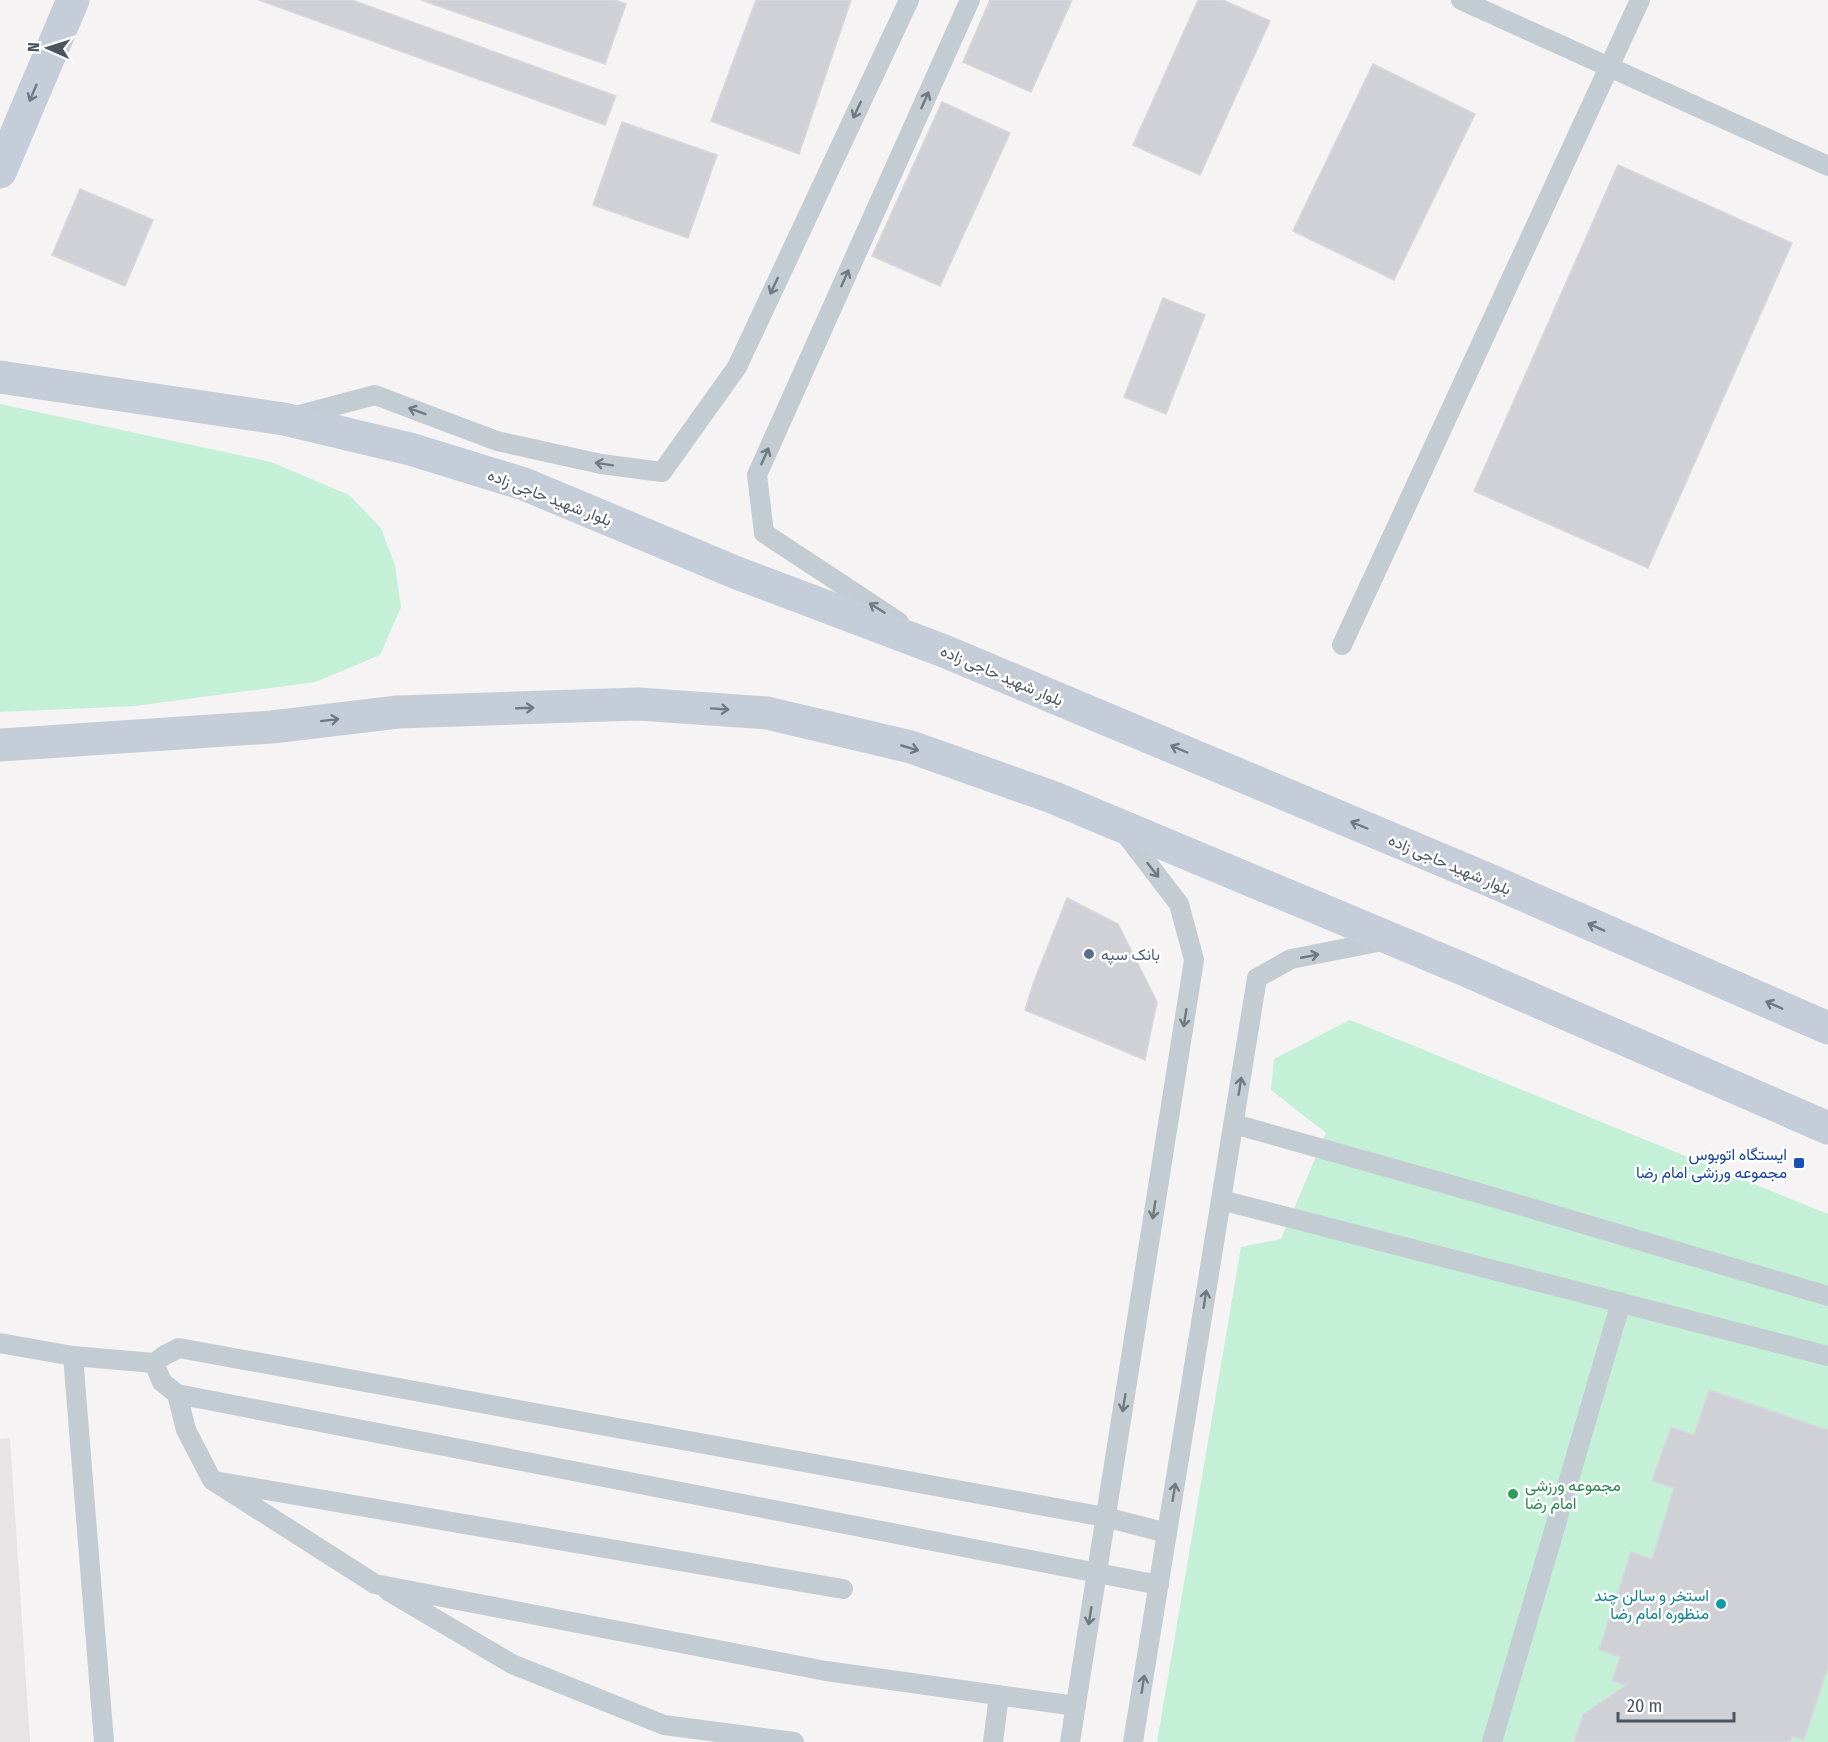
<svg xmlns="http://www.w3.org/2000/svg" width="1828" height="1742" viewBox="0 0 1828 1742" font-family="'Fira Sans Condensed',Vazirmatn,sans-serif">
  <rect width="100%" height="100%" fill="#f5f3f3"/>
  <!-- education -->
  <path fill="#e6e4e5" d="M 10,1438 L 30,1742 L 0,1742 L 0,1439 Z"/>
  <!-- green -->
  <path fill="#c3f0d6" d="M 0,404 L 271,462 L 349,495 L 381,528 L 395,566 L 401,607 L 380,655 L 315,682 L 135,706 L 0,712 Z
    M 1350,1020 L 1828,1214 L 1828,1742 L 1157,1742 L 1241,1247 L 1281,1239 L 1326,1133 L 1271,1090 L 1274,1059 Z"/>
  <!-- building -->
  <path fill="#cfd1d7" stroke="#d7d8dd" stroke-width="1.5" d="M 259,0 L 352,0 L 616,96 L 605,125 Z
    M 421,0 L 615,0 L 626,4 L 605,64 Z
    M 756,0 L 851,0 L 799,154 L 711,121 Z
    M 990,0 L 1072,0 L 1031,92 L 963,62 Z
    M 1198,0 L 1223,0 L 1270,21 L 1200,175 L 1133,145 Z
    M 1373,64 L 1475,114 L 1394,280 L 1293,231 Z
    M 942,102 L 1010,133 L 940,286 L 872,256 Z
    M 622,122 L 717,155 L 688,238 L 593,205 Z
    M 1618,165 L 1792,243 L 1648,568 L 1474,491 Z
    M 80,189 L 153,220 L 125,286 L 52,255 Z
    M 1163,298 L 1205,315 L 1166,414 L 1124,397 Z
    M 1067,898 L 1118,924 L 1157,1002 L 1145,1060 L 1025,1010 L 1033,984 Z
    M 1709,1390 L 1828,1430 L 1828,1667 L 1804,1740 L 1792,1736 L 1790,1742 L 1574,1742 L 1583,1715 L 1626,1685 L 1612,1681 L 1620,1657 L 1599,1650 L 1631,1552 L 1652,1559 L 1674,1488 L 1652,1481 L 1671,1427 L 1694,1435 Z"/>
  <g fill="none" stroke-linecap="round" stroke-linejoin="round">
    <!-- lane -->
    <path stroke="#c4ccd3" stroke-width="20" d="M 1461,0 L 1828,166
      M 292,417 L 375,395 L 497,441 L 601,464 L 662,472 L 737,367 L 909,0
      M 899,622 L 764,533 L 757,475 L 970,0
      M 1342,645 L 1640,0
      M 1234,1124 L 1479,1193 L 1828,1296
      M 1221,1200 L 1828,1356
      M 0,1343 L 73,1356
      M 177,1394 L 186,1430 L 212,1480 L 375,1584 L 826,1671 L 1076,1706
      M 220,1482 L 843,1589
      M 1159,1585 L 177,1394 L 162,1382 L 154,1363 L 165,1355 L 179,1348 L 1105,1517 L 1167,1533
      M 388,1591 L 512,1664 L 664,1725 L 794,1742
      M 104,1742 L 73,1356 L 154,1363
      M 993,1742 L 999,1695
      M 1070,1742 L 1194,960 L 1179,904 L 1123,831
      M 1133,1742 L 1257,978 L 1291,959 L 1388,940
      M 1492,1742 L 1621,1302"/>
    <!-- secondary -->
    <path stroke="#c4cdd8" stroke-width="33" d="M 0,172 L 73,0
      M 0,377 L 284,419 L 410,449 L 524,484 L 737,573 L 944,651 L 1487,879 L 1828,1028
      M 0,745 L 272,727 L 398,712 L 638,704 L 767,713 L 911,747 L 1052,797 L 1463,969 L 1828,1128"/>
  </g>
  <!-- one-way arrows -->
  <defs><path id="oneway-shaft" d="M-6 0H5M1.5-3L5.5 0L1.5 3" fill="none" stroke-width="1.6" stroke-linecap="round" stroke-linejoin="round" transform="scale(1.5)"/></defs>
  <g stroke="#6f7984">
    <use href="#oneway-shaft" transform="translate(33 93) rotate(113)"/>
    <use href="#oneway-shaft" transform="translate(525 708) rotate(-2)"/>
    <use href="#oneway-shaft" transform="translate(720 709) rotate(4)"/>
    <use href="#oneway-shaft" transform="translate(330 720) rotate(-7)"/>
    <use href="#oneway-shaft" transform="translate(910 748) rotate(16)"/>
    <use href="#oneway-shaft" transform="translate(1179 749) rotate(-157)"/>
    <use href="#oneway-shaft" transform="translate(1359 825) rotate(-157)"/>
    <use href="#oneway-shaft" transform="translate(1596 927) rotate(-156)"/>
    <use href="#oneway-shaft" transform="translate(1774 1005) rotate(-156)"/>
  </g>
  <g stroke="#6f7982">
    <use href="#oneway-shaft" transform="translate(925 100) rotate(-66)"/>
    <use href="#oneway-shaft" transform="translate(857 110) rotate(115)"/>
    <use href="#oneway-shaft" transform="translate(845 278) rotate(-66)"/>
    <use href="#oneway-shaft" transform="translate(774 286) rotate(115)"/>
    <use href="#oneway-shaft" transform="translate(417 411) rotate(-160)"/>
    <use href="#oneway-shaft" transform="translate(765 456) rotate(-66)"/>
    <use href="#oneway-shaft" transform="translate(604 464) rotate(-171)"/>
    <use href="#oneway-shaft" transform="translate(877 608) rotate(-148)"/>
    <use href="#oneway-shaft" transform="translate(1153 870) rotate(52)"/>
    <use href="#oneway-shaft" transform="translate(1310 956) rotate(-11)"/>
    <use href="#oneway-shaft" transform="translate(1185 1018) rotate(99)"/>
    <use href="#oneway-shaft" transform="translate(1240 1086) rotate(-81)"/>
    <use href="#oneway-shaft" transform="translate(1154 1210) rotate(99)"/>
    <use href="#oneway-shaft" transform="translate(1205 1299) rotate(-81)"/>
    <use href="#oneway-shaft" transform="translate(1124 1403) rotate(99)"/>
    <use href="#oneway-shaft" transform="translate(1174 1492) rotate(-81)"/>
    <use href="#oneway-shaft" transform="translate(1090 1616) rotate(99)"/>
    <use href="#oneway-shaft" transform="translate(1143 1684) rotate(-81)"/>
  </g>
  <!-- markers -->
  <circle fill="#5c6f8a" stroke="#fff" stroke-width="2" cx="1089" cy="954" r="6"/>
  <rect fill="#1a4fb4" stroke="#fff" stroke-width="2" x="1793" y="1157" width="12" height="12" rx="3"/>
  <circle fill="#2e9e5b" stroke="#fff" stroke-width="2" cx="1513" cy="1494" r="6"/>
  <circle fill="#0f9aa8" stroke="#fff" stroke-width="2" cx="1721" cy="1604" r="6"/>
  <g text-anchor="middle" stroke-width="5" stroke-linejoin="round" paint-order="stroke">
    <!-- street labels -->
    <g font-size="16" fill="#4a5560" stroke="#fff">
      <text transform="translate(550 497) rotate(21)" y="6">بلوار شهید حاجی زاده</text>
      <text transform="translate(1002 675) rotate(23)" y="6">بلوار شهید حاجی زاده</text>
      <text transform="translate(1450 864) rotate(23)" y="6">بلوار شهید حاجی زاده</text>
    </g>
    <!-- service labels -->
    <g font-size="16" fill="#4e5e75" stroke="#fff" text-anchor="start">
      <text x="1101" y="960">بانک سپه</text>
    </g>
    <!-- transit labels -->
    <g font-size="16" fill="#164399" stroke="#fff" text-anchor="end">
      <text x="1787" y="1160">ایستگاه اتوبوس<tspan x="1787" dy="18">مجموعه ورزشی امام رضا</tspan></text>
    </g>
    <!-- leisure labels -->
    <g font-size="16" fill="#27864d" stroke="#fff" text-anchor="start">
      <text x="1525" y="1491">مجموعه ورزشی<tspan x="1525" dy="18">امام رضا</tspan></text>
    </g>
    <!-- culture labels -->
    <g font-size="16" fill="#0d838f" stroke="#fff" text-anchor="end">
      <text x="1709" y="1601">استخر و سالن چند<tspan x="1709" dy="18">منظوره امام رضا</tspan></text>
    </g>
  </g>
  <!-- north arrow -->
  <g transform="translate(48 48) rotate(273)" stroke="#ffffff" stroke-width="4.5" paint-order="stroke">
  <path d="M0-4.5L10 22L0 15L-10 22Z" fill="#4a5560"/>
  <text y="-9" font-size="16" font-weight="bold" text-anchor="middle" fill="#4a5560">N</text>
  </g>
  <!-- scale -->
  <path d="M1618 1712v9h116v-9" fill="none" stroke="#4a5560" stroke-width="3"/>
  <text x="1627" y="1712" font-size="18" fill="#4a5560" stroke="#ffffff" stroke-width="4.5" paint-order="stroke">20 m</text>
</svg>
